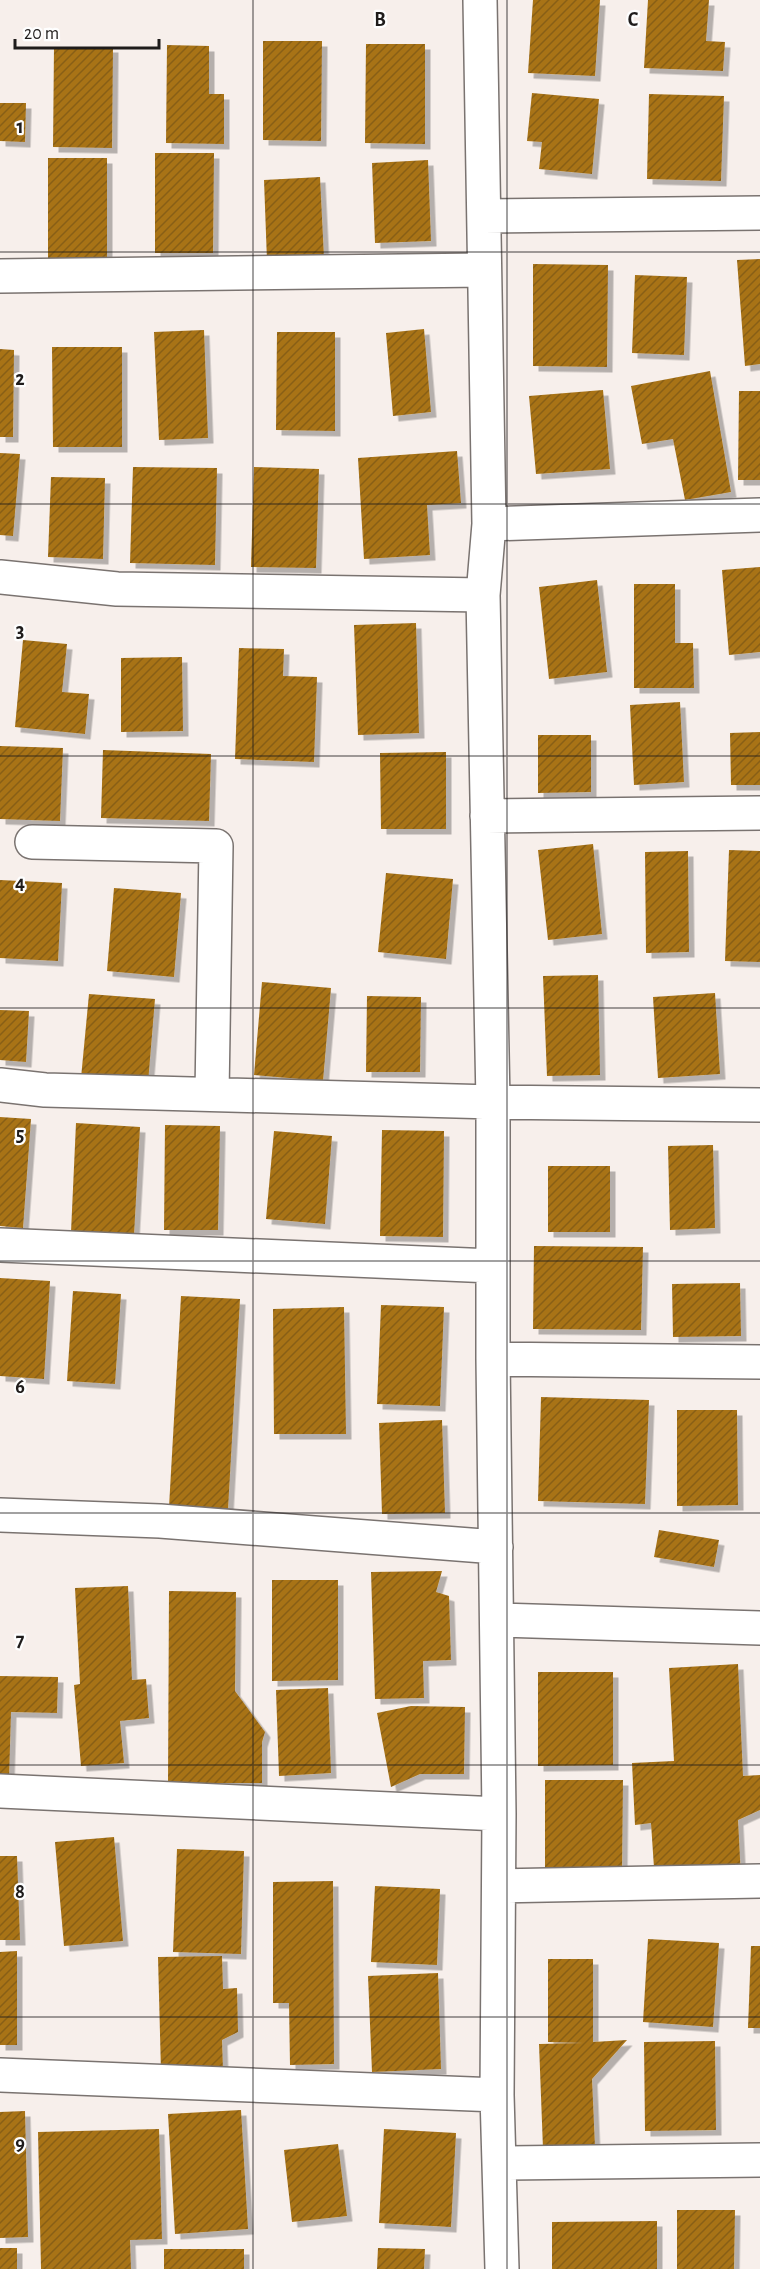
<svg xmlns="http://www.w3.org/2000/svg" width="760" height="2269" viewBox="0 0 760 2269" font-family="'Alegreya Sans',sans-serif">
  <defs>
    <pattern id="building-hatch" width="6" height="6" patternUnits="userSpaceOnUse" patternTransform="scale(1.5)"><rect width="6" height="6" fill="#a87319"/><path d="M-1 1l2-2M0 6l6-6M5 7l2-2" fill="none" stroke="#885e16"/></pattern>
    <filter id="shadow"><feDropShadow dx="5.5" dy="5.5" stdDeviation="0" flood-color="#0004"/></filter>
  </defs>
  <rect width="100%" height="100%" fill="#f7efeb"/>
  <!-- building -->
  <path fill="url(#building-hatch)" filter="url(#shadow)" d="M 533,0 L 600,0 L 595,76 L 528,73 Z
    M 648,0 L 709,0 L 706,41 L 725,42 L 723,71 L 644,68 Z
    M 263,41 L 322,41 L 321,141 L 263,140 Z
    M 366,44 L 425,44 L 425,144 L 365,143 Z
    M 167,45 L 209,46 L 209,94 L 224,94 L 224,144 L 166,143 Z
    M 54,47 L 113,47 L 112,148 L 53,147 Z
    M 532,93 L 599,99 L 592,174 L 539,169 L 542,142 L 527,141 Z
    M 649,94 L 724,96 L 721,181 L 647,179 Z
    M 0,103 L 26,103 L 25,142 L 0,141 Z
    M 155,153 L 214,153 L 213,253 L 155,253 Z
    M 48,158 L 107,158 L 107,258 L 48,258 Z
    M 428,160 L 431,241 L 375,243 L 372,163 Z
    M 320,177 L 324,258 L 267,261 L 264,180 Z
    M 760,259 L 760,364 L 745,366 L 737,260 Z
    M 533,264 L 608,265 L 607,367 L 533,366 Z
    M 635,275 L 687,277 L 684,355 L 632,353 Z
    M 424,329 L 431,412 L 393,416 L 386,333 Z
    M 204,330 L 208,438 L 159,440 L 154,332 Z
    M 277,332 L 335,332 L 335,431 L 276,430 Z
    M 52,347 L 122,347 L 122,447 L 53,447 Z
    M 0,349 L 14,350 L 13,437 L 0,437 Z
    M 710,371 L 731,492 L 685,500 L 673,439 L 642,444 L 631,386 Z
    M 603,390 L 610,469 L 536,474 L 529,396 Z
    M 739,391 L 760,391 L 760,480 L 738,480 Z
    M 457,451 L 461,503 L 427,505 L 430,555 L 364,559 L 358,458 Z
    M 0,453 L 20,454 L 13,536 L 0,535 Z
    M 133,467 L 217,468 L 215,565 L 130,563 Z
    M 254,467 L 319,469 L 316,568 L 251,567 Z
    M 51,477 L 105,478 L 103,559 L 48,557 Z
    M 760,567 L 760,652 L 729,655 L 722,570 Z
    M 597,580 L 607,672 L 549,679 L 539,587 Z
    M 634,584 L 675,584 L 675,643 L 693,643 L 694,688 L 634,688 Z
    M 416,623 L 419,733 L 358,735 L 354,625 Z
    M 23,640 L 67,644 L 62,692 L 89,694 L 85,734 L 15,727 Z
    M 239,648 L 284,649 L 283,676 L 317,677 L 314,762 L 235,759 Z
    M 182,657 L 183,731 L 121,732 L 121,658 Z
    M 680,702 L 684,782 L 634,785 L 630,705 Z
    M 760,732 L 760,785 L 731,785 L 730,733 Z
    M 538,735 L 591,735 L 591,792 L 538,793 Z
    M 0,746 L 63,748 L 60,821 L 0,819 Z
    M 103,750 L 211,754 L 209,821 L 101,818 Z
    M 446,752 L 446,829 L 381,829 L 380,753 Z
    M 593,844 L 602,934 L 548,940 L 538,850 Z
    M 729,850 L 760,851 L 760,962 L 725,961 Z
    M 688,851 L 689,952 L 646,953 L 645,852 Z
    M 386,873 L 453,879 L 446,959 L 378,952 Z
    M 0,880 L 62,883 L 58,961 L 0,958 Z
    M 114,888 L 181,893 L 174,977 L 107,971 Z
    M 598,975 L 600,1075 L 547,1076 L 543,976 Z
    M 262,982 L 331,988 L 323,1081 L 254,1075 Z
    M 715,993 L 720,1074 L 658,1078 L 653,997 Z
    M 89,994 L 155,999 L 148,1083 L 81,1078 Z
    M 367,996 L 421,997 L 420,1072 L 366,1072 Z
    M 0,1010 L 29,1011 L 26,1062 L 0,1060 Z
    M 0,1117 L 31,1119 L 23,1228 L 0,1226 Z
    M 76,1123 L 140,1127 L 134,1235 L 71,1232 Z
    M 165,1125 L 220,1126 L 218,1230 L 164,1230 Z
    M 382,1130 L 444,1131 L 443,1237 L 380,1236 Z
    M 274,1131 L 332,1136 L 325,1224 L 266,1219 Z
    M 713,1145 L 715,1228 L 670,1230 L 668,1146 Z
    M 548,1166 L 610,1166 L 610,1232 L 548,1232 Z
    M 534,1246 L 643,1247 L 641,1330 L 533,1329 Z
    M 0,1278 L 50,1281 L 44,1379 L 0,1376 Z
    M 740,1283 L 741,1336 L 673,1337 L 672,1284 Z
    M 73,1291 L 121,1294 L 115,1384 L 67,1381 Z
    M 181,1296 L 240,1299 L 228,1509 L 169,1507 Z
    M 381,1305 L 444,1307 L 440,1406 L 377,1404 Z
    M 344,1307 L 346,1434 L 274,1434 L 273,1309 Z
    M 541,1397 L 649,1400 L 645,1504 L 538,1501 Z
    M 677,1410 L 737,1410 L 738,1505 L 677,1506 Z
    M 442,1420 L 445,1513 L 382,1514 L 379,1423 Z
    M 659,1530 L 719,1540 L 714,1567 L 654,1557 Z
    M 442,1571 L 436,1592 L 449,1596 L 451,1660 L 423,1661 L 424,1698 L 375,1699 L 371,1572 Z
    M 272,1580 L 338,1580 L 338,1680 L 272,1681 Z
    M 128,1586 L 132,1680 L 146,1679 L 149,1718 L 120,1721 L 124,1763 L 81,1766 L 74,1685 L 80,1684 L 75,1588 Z
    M 169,1591 L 236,1592 L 235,1691 L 265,1732 L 262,1742 L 262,1783 L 168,1783 Z
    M 738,1664 L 743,1776 L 760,1775 L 760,1810 L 738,1820 L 741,1878 L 655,1883 L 651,1823 L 635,1825 L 632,1763 L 674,1761 L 669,1668 Z
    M 538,1672 L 613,1672 L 613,1765 L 538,1766 Z
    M 0,1676 L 58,1677 L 57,1713 L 11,1712 L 9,1779 L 0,1779 Z
    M 328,1688 L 331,1773 L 279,1776 L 276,1690 Z
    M 411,1706 L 465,1707 L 464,1774 L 420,1774 L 391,1787 L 377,1713 Z
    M 545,1780 L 623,1780 L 622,1870 L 545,1870 Z
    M 114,1837 L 123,1941 L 64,1946 L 55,1842 Z
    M 177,1849 L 244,1851 L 241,1954 L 173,1952 Z
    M 0,1856 L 17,1856 L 20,1940 L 0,1940 Z
    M 333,1881 L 334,2064 L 290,2065 L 289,2003 L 273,2003 L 273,1882 Z
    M 375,1886 L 440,1889 L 437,1965 L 371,1962 Z
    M 648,1939 L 719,1943 L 713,2027 L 643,2022 Z
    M 751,1946 L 760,1946 L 760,2028 L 748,2028 Z
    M 17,1951 L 17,2045 L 0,2045 L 0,1952 Z
    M 222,1956 L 223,1989 L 237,1988 L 238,2032 L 222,2040 L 223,2070 L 161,2072 L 158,1957 Z
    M 548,1959 L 593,1959 L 593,2042 L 627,2040 L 592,2079 L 595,2147 L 543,2149 L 539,2044 L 583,2043 L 548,2042 Z
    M 438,1973 L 441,2069 L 372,2072 L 368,1976 Z
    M 715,2041 L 716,2130 L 645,2131 L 644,2042 Z
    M 241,2110 L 248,2229 L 175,2234 L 168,2114 Z
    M 25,2111 L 28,2237 L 0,2238 L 0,2112 Z
    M 159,2129 L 162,2239 L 130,2240 L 131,2269 L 41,2269 L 38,2132 Z
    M 384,2129 L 456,2133 L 451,2227 L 379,2223 Z
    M 338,2144 L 347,2216 L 292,2222 L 284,2150 Z
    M 677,2210 L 735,2210 L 734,2269 L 677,2269 Z
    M 657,2221 L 657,2269 L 552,2269 L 552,2222 Z
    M 0,2248 L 17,2248 L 17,2269 L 0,2269 Z
    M 378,2248 L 425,2249 L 424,2269 L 377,2269 Z
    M 164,2249 L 244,2249 L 244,2269 L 164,2269 Z"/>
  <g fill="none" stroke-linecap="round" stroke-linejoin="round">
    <defs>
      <path id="minor" d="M 480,0 L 489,524 L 483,595 L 493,1102 L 493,1359 L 499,1814 L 497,2095 L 502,2269
        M 484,216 L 760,213
        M 0,276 L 484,270
        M 489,524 L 760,515
        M 0,577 L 117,589 L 483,595
        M 487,816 L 760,813
        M 32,842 L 216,846 L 212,1094
        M 0,1085 L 45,1090 L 493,1102 L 760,1105
        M 0,1245 L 492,1266
        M 493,1359 L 760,1362
        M 0,1515 L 160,1521 L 496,1547
        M 497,1620 L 760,1628
        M 0,1791 L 499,1814
        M 499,1886 L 760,1881
        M 0,2075 L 497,2095
        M 499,2163 L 760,2160"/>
    </defs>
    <!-- minor casing -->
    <use href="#minor" stroke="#7a7370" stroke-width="36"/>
    <!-- minor -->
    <use href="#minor" stroke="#fff" stroke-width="33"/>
  </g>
  <!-- grid -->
  <path fill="none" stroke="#1f1c1b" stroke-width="1.5" stroke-opacity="0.55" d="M 253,0 L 253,2269M 507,0 L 507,2269M 0,252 L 760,252M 0,504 L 760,504M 0,756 L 760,756M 0,1008 L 760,1008M 0,1261 L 760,1261M 0,1513 L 760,1513M 0,1765 L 760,1765M 0,2017 L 760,2017"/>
  <g font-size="20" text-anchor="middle" font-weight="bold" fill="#1f1c1b" stroke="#fefefe" stroke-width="4.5" stroke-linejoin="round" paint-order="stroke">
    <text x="380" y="26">B</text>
    <text x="633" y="26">C</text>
    <text x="20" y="133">1</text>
    <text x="20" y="385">2</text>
    <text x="20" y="637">3</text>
    <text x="20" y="889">4</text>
    <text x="20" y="1141">5</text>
    <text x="20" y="1393">6</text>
    <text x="20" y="1646">7</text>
    <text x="20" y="1898">8</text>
    <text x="20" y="2150">9</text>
  </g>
  <!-- scale -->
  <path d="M15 39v9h144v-9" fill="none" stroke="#1f1c1b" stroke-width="3"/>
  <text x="24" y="39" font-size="18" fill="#1f1c1b" stroke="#fefefe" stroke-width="4.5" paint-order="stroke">20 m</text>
</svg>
